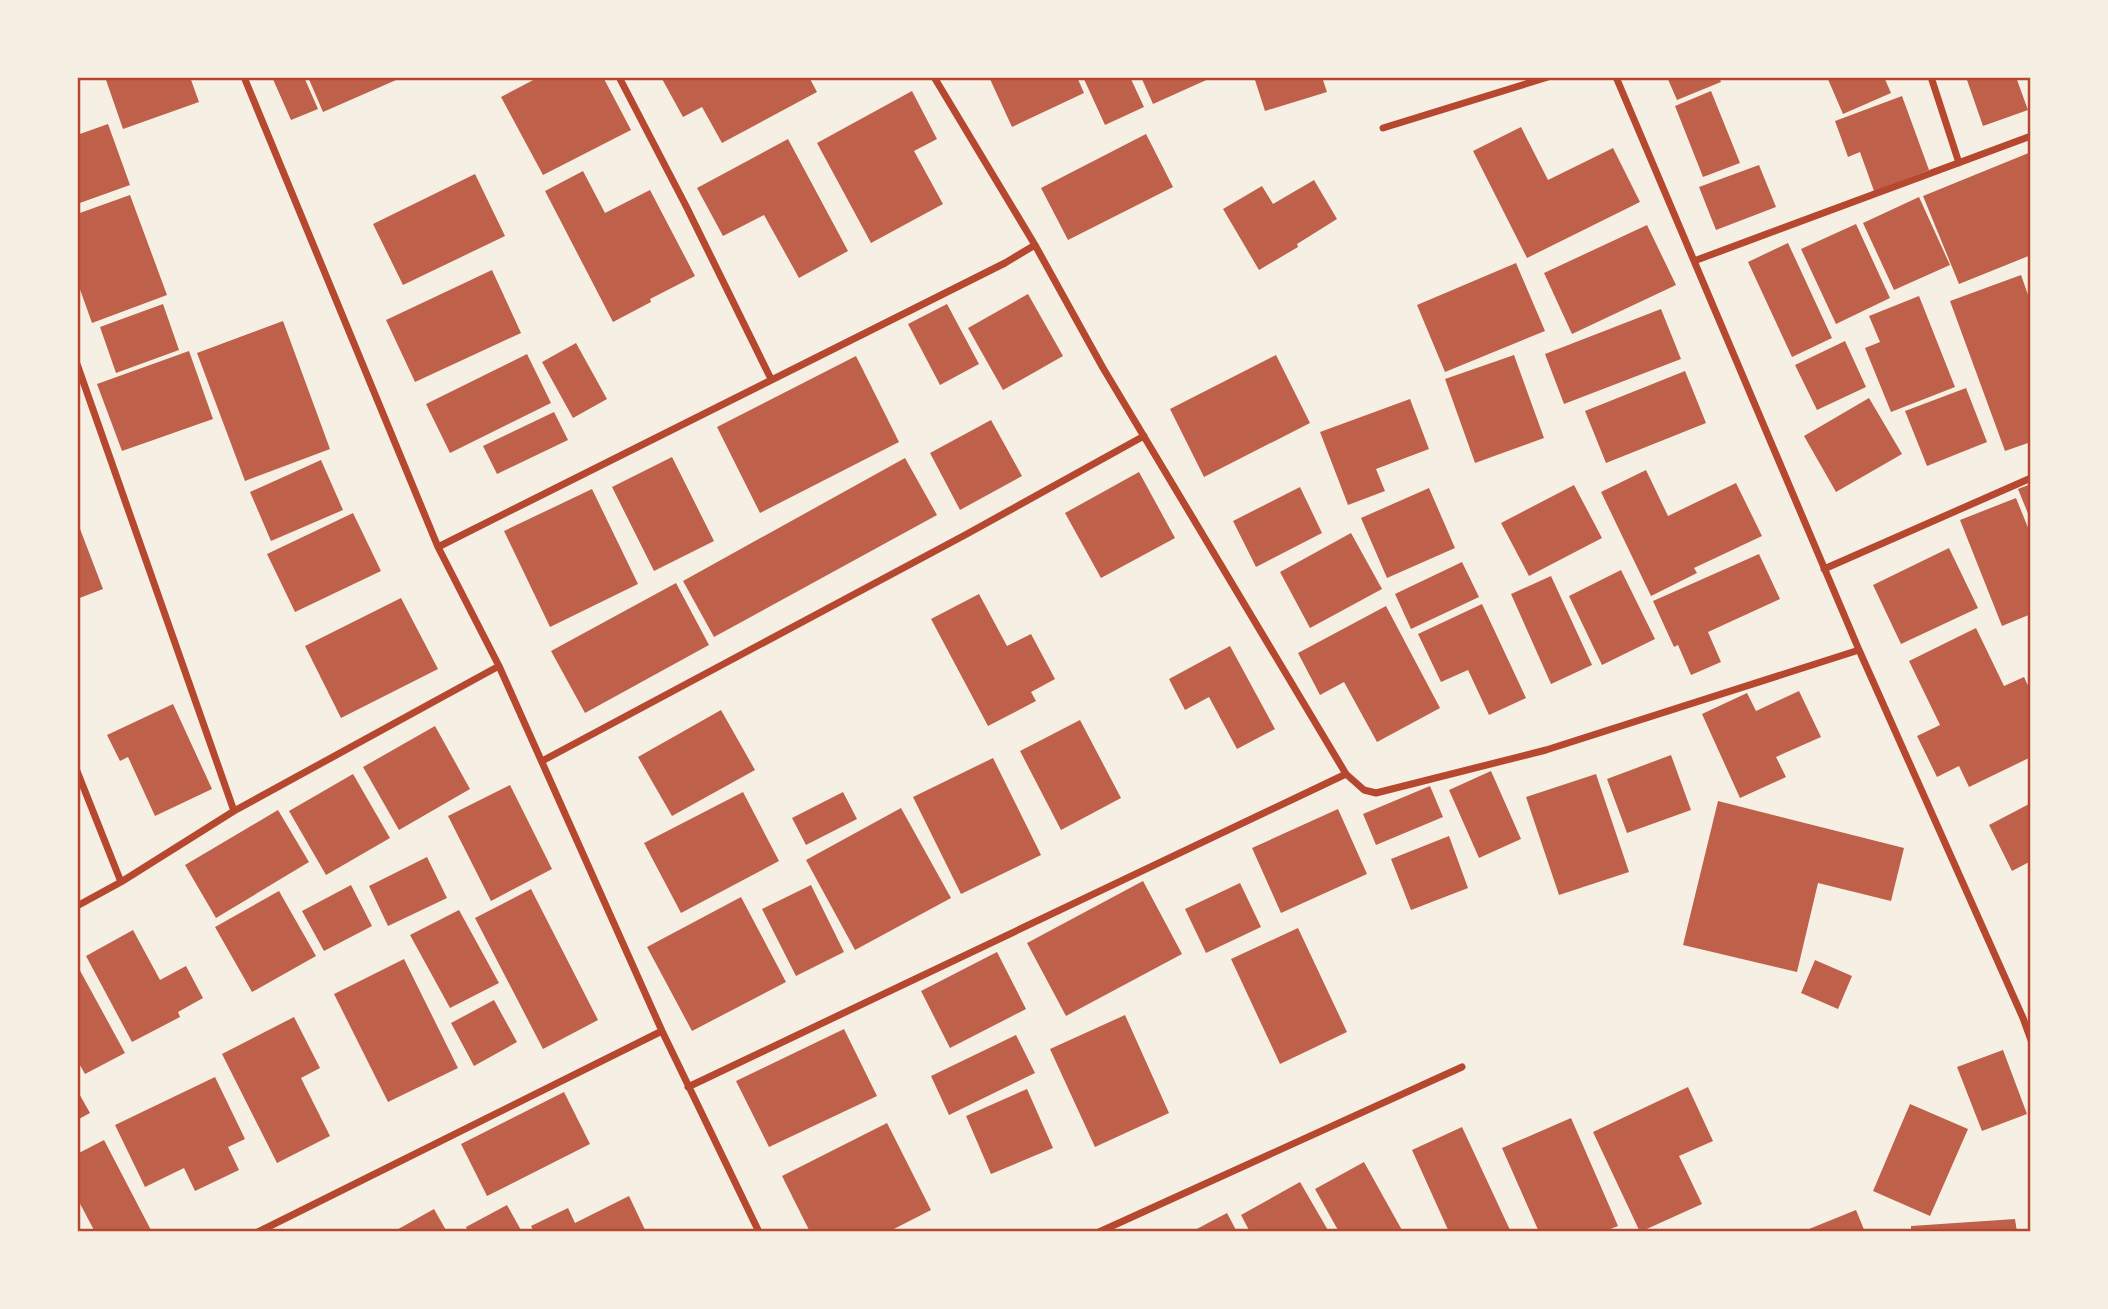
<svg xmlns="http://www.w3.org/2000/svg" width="2108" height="1309" viewBox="0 0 2108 1309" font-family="Mulish,sans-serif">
  <rect width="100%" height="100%" fill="#f6efe4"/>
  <!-- building -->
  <path fill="#bf614a" d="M 105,77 L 190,77 L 199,102 L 123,129 Z
    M 272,77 L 304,77 L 318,109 L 291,120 Z
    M 308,77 L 403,77 L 323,112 Z
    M 539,77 L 603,77 L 631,130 L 543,175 L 501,97 Z
    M 661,77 L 809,77 L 817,92 L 722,143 L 702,107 L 683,117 Z
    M 989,77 L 1077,77 L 1084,93 L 1012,127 Z
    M 1083,77 L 1130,77 L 1144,107 L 1105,125 Z
    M 1141,77 L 1213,77 L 1153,104 Z
    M 1254,77 L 1322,77 L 1327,92 L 1265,111 Z
    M 1667,77 L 1719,77 L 1721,82 L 1677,100 Z
    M 1827,77 L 1884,77 L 1891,93 L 1843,114 Z
    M 1974,77 L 2016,77 L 2028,110 L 1983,126 L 1967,80 Z
    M 912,91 L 937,139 L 914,151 L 943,204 L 871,243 L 817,143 Z
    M 1711,91 L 1740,163 L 1703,177 L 1675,106 Z
    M 1902,96 L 1929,170 L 1874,191 L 1860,152 L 1848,157 L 1835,121 Z
    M 108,124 L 130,185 L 77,204 L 77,135 Z
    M 1521,127 L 1548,180 L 1613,148 L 1640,202 L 1527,258 L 1473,151 Z
    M 1146,134 L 1173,187 L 1068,240 L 1041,188 Z
    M 788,139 L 848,251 L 799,278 L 764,215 L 723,236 L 697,188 Z
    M 2031,152 L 2031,255 L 1959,284 L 1923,196 Z
    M 1759,165 L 1776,207 L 1716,230 L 1699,187 Z
    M 583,171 L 605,213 L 650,190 L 695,276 L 650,299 L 651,302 L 613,322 L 545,191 Z
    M 475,174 L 505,236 L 403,285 L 373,224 Z
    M 1314,180 L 1337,219 L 1297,244 L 1298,247 L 1259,270 L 1223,209 L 1262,186 L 1273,204 Z
    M 130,195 L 167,295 L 92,323 L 77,281 L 77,214 Z
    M 1919,197 L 1950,265 L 1894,290 L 1863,223 Z
    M 1856,224 L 1890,298 L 1836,324 L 1801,249 Z
    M 1647,225 L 1676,285 L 1572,334 L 1544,273 Z
    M 1788,243 L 1832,338 L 1792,357 L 1748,262 Z
    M 1516,263 L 1545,331 L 1445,372 L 1417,305 Z
    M 492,270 L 521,333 L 415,382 L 386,320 Z
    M 2021,275 L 2031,303 L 2031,442 L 2005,451 L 1950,301 Z
    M 1028,294 L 1063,356 L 1003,390 L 968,328 Z
    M 1919,296 L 1955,387 L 1891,412 L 1865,348 L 1880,342 L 1869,316 Z
    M 163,304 L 179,350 L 116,373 L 100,327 Z
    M 947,304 L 979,364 L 940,385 L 908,324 Z
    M 1661,309 L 1681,359 L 1564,404 L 1545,354 Z
    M 283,321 L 330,449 L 245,481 L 197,353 Z
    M 1845,341 L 1866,387 L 1817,410 L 1795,365 Z
    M 576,343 L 607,399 L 573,418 L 542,362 Z
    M 189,351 L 213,419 L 122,451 L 97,384 Z
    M 527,354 L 551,403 L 450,453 L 426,404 Z
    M 1276,355 L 1310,423 L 1204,477 L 1170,409 Z
    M 1514,355 L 1544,438 L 1475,463 L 1445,379 Z
    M 856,356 L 899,442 L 760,513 L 717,427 Z
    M 1685,371 L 1706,423 L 1606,463 L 1585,411 Z
    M 1966,388 L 1987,442 L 1927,466 L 1905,411 Z
    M 1869,398 L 1902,454 L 1836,492 L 1804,436 Z
    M 1410,399 L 1429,449 L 1376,469 L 1385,491 L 1348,505 L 1320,432 Z
    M 554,412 L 568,440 L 497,474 L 483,446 Z
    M 991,420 L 1022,476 L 960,510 L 930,453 Z
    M 672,457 L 714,541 L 654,571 L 612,487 Z
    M 905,458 L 937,515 L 714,637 L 683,581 Z
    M 321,460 L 343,510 L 271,541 L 250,492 Z
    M 1646,470 L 1668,516 L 1736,483 L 1762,536 L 1694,568 L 1697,573 L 1651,596 L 1601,492 Z
    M 1139,472 L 1175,538 L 1101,578 L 1065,513 Z
    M 2031,484 L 2031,521 L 2018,489 Z
    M 1574,485 L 1602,538 L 1529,576 L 1501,523 Z
    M 1300,487 L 1322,533 L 1256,567 L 1233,521 Z
    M 1429,488 L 1455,548 L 1387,578 L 1361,518 Z
    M 592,489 L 638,584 L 550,627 L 504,531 Z
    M 2016,498 L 2031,535 L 2031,614 L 2002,626 L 1960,520 Z
    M 353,513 L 381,571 L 295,612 L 267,554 Z
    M 77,521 L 103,589 L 77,599 Z
    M 1351,533 L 1382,589 L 1310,628 L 1280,572 Z
    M 1949,548 L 1978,608 L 1901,644 L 1873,585 Z
    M 1759,554 L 1780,599 L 1708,632 L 1721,662 L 1691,675 L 1678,645 L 1674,647 L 1653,601 Z
    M 1462,562 L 1479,597 L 1411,629 L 1395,594 Z
    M 1621,570 L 1655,639 L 1602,665 L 1569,596 Z
    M 1551,576 L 1592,665 L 1551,684 L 1511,594 Z
    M 676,583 L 709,645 L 585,713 L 551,651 Z
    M 979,594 L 1007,646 L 1031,634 L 1055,679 L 1031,692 L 1036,701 L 988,726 L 931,619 Z
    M 401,598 L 438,669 L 341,718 L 305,646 Z
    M 1482,604 L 1526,698 L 1489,715 L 1468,670 L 1441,682 L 1418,634 Z
    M 1386,606 L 1440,708 L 1377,742 L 1344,682 L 1320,695 L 1298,653 Z
    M 1976,628 L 2004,686 L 2024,677 L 2031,692 L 2031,757 L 1969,787 L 1959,766 L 1937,777 L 1917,736 L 1940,725 L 1909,661 Z
    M 1230,646 L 1275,729 L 1237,749 L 1209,697 L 1185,710 L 1169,679 Z
    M 1799,691 L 1821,737 L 1776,757 L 1786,777 L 1740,798 L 1702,714 L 1747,693 L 1756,711 Z
    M 173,704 L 212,789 L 155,816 L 128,757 L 120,761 L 107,735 Z
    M 721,710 L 755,770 L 672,816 L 638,757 Z
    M 1080,720 L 1121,798 L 1061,830 L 1020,751 Z
    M 435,726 L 470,789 L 399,830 L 363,767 Z
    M 1671,755 L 1691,810 L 1627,833 L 1607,779 Z
    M 993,758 L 1041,855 L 961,894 L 913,797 Z
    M 1491,771 L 1521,839 L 1479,858 L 1449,790 Z
    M 353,774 L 390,838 L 326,875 L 289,811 Z
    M 1596,774 L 1629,872 L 1559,895 L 1526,797 Z
    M 510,785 L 552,869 L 491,901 L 448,816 Z
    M 1430,786 L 1443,817 L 1376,845 L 1363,814 Z
    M 743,792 L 779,861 L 681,913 L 644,843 Z
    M 843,792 L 857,819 L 806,845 L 792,818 Z
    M 1718,801 L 1904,848 L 1891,901 L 1818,883 L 1797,972 L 1683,945 Z
    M 2031,803 L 2031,861 L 2012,871 L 1989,825 Z
    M 901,808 L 951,898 L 855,950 L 806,860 Z
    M 1338,809 L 1367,874 L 1281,913 L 1252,848 Z
    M 278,810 L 309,862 L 216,918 L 185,865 Z
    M 1449,836 L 1468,888 L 1411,910 L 1391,859 Z
    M 427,857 L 447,898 L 388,926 L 369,886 Z
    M 1143,881 L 1182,954 L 1066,1016 L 1027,943 Z
    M 1240,883 L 1261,927 L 1206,953 L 1185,909 Z
    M 351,885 L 372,926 L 324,951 L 302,911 Z
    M 811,885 L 844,952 L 796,976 L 762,909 Z
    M 531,889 L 598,1020 L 543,1049 L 475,918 Z
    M 279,891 L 316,956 L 252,992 L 215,927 Z
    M 741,897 L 786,982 L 692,1031 L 647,947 Z
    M 459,910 L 499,983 L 450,1008 L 410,935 Z
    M 1298,928 L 1347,1032 L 1280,1064 L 1231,959 Z
    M 133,930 L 160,980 L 186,966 L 203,998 L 178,1012 L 180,1017 L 132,1042 L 86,956 Z
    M 997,952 L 1026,1009 L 950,1048 L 921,991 Z
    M 404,959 L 458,1068 L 388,1102 L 334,994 Z
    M 1815,960 L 1852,976 L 1838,1009 L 1801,993 Z
    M 77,965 L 125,1053 L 85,1074 L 77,1060 Z
    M 494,1000 L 517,1042 L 474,1066 L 451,1023 Z
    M 1125,1015 L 1169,1113 L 1095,1147 L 1050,1049 Z
    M 294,1017 L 320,1068 L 301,1078 L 330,1136 L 277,1163 L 222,1054 Z
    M 844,1029 L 877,1096 L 769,1147 L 736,1081 Z
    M 1016,1035 L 1035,1073 L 949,1115 L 931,1076 Z
    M 2003,1050 L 2027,1114 L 1982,1131 L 1957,1067 Z
    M 215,1077 L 245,1139 L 228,1147 L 239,1170 L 195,1191 L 184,1168 L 145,1187 L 115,1125 Z
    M 1688,1087 L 1713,1141 L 1679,1156 L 1702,1204 L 1640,1232 L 1593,1132 Z
    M 1027,1089 L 1053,1148 L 991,1174 L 966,1116 Z
    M 77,1090 L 90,1113 L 77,1120 Z
    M 564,1092 L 590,1144 L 487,1196 L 461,1144 Z
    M 1910,1104 L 1968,1129 L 1930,1216 L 1873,1191 Z
    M 1571,1118 L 1618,1226 L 1603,1232 L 1539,1232 L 1502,1148 Z
    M 887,1123 L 931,1210 L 888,1232 L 810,1232 L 782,1176 Z
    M 1462,1127 L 1510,1230 L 1504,1232 L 1449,1232 L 1412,1150 Z
    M 104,1140 L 152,1232 L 95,1232 L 77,1198 L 77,1154 Z
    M 1364,1162 L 1403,1232 L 1339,1232 L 1315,1189 Z
    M 1300,1182 L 1329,1232 L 1250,1232 L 1241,1215 Z
    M 629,1196 L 646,1232 L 534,1232 L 531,1226 L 568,1208 L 575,1223 Z
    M 507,1205 L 522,1232 L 468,1232 L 466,1227 Z
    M 434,1209 L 447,1232 L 393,1232 Z
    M 1856,1210 L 1865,1232 L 1810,1232 L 1809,1229 Z
    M 1227,1213 L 1237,1232 L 1191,1232 Z
    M 2015,1219 L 2017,1232 L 1911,1232 L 1911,1226 Z"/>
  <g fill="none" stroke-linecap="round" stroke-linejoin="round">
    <!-- minor -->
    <path stroke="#b5482f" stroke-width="7" d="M 244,77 L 438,547 L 499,666 L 662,1031 L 759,1232
      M 619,77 L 686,206 L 771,379
      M 934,77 L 1035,245 L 1103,368 L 1346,774 L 1364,790 L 1376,793 L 1546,750 L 1859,650 L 1616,77
      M 1931,77 L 1959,163
      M 1383,128 L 1548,77
      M 1694,261 L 2031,136
      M 77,364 L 234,811
      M 438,547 L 1005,263 L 1035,245
      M 1824,569 L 2031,478
      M 1859,650 L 2023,1018 L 2031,1040
      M 542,761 L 965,535 L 1144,436
      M 77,771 L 121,882
      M 77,906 L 121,882 L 234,811 L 499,666
      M 688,1087 L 1346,774
      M 258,1232 L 662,1031
      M 1099,1232 L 1462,1067"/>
  </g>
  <!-- border -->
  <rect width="2108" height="1309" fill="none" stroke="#f6efe4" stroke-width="158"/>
  <rect x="79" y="79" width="1950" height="1151" fill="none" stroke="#b5482f" stroke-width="2.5"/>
</svg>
